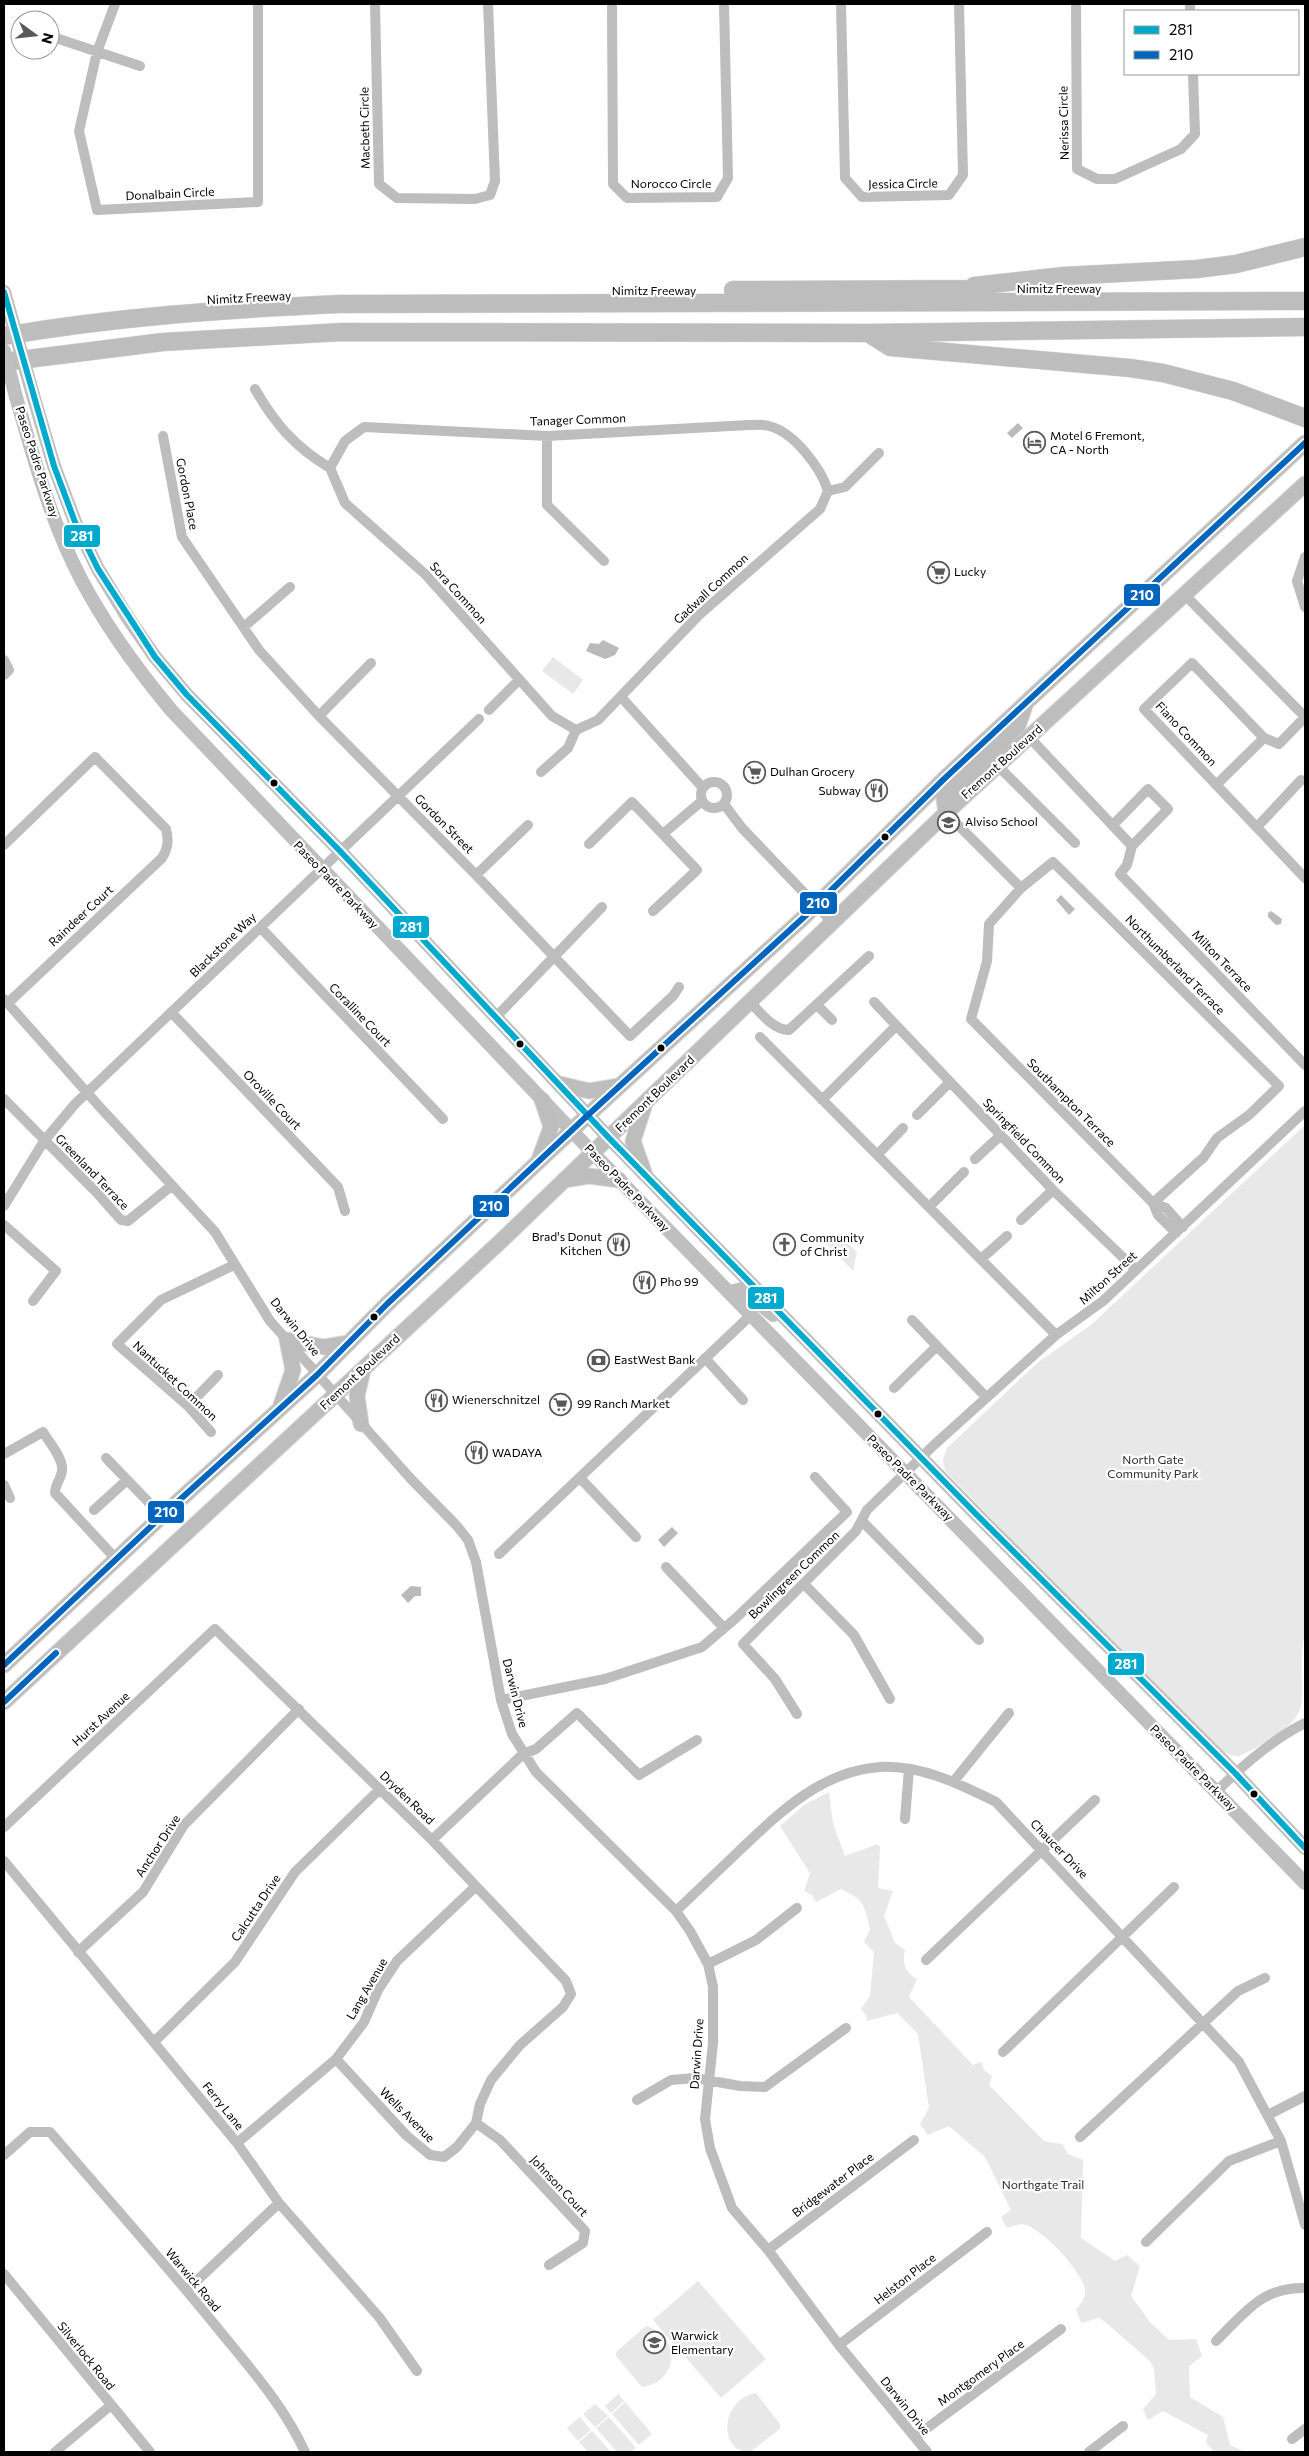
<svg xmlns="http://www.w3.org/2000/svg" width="1309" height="2456" viewBox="0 0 1309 2456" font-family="Commissioner,sans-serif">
  <rect width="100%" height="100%" fill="#fff"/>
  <!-- green -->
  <path fill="#e8e8e8" d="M 553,657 L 583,680 L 573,694 L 542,671 Z
    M 1305,1125 L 1305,1633 C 1299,1658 1303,1675 1302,1699 C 1302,1727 1259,1746 1238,1757 L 1215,1750 L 945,1471 L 943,1459 L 947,1448 L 1036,1364 L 1092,1324 Z
    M 837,1234 L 857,1252 L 853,1271 L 827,1244 Z
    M 829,1792 L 833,1824 L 845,1856 L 878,1844 L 880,1847 L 878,1888 L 893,1891 L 884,1916 L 895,1943 L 905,1950 C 902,1964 905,1972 917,1979 L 909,1997 L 973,2065 L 981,2062 L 984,2070 L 992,2076 L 989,2085 L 1044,2141 L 1062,2144 L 1068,2154 L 1083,2160 L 1081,2238 L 1115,2261 L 1127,2255 L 1140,2266 L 1131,2296 L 1150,2322 L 1169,2340 L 1196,2339 L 1202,2356 L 1189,2366 L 1190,2397 L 1223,2417 L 1230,2445 L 1245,2452 L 1214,2452 L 1206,2442 L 1208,2435 L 1163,2411 L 1148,2420 L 1143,2409 L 1156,2394 L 1154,2368 L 1150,2361 L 1104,2321 L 1099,2318 L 1081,2323 L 1076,2309 C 1081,2304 1086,2297 1085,2289 C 1081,2270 1046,2234 1029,2226 C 1021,2222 1014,2226 1007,2228 L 1001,2217 L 1011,2210 L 985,2157 L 949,2126 L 928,2135 L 920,2124 L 929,2108 L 918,2034 L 897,2013 L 867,2021 L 866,2015 L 861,2009 L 870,1996 L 874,1952 L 864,1942 L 870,1929 C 864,1905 865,1900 841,1889 L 816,1902 L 812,1895 L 804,1891 L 810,1873 L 780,1826 L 804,1805 Z
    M 698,2281 L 766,2359 L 721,2398 L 653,2320 Z
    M 646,2326 C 682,2336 679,2382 642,2387 L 616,2356 L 616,2352 Z
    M 756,2393 L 780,2424 L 780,2429 L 750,2452 C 717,2452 721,2399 756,2393 Z
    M 618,2394 L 624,2401 L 611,2413 L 605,2406 Z
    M 625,2402 L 652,2434 L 639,2445 L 612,2414 Z
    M 595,2404 L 608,2416 L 595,2427 L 583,2414 Z
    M 580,2417 L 591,2430 L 578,2441 L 567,2428 Z
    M 609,2417 L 636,2448 L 631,2452 L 617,2452 L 596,2428 Z
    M 592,2431 L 611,2452 L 588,2452 L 579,2442 Z"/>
  <!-- water -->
  <path fill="#bababa" d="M 1018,423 L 1023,428 L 1012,438 L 1007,433 Z
    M 603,640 L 619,648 L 615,655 L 605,659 L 586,651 L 590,643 L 599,644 Z
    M 1061,895 L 1075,909 L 1069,915 L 1056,900 Z
    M 1271,911 L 1282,919 L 1281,924 L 1276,925 L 1268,917 L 1268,913 Z
    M 672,1527 L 678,1533 L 664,1547 L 658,1540 Z
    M 411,1586 L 421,1587 L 421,1596 L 415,1596 L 408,1603 L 401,1595 Z"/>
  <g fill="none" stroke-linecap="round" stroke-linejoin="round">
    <defs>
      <path id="primary" d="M 946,813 L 944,799 L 946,793 L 1018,726 L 1026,703
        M 560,1084 L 589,1091 L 619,1086
        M 539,1160 L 551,1127 L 542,1100
        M 644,1172 L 633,1141 L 644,1107
        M 564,1180 L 589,1176 L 619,1180
        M 281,1405 L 293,1370 L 287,1340 L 324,1347 L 349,1343
        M 361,1424 L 357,1396 L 363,1370
        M 4,1665 L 162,1516 L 317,1375 L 387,1304 L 588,1115 L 803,918 L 944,779 L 1305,443
        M 4,1702 L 501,1241 L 946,813 L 1305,484"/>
      <path id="motorway" d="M 974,286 L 1063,276 L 1197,269 L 1236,264 L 1305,247
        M 733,290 L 987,289
        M 868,333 L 890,347 L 1130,368 L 1163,373 L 1233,391 L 1305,418
        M 4,336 C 115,317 227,309 340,304 L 1305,301
        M 4,362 L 163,342 L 342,332 L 868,333 L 1305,327"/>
    </defs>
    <!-- primary casing -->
    <use href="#primary" stroke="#dbdbdb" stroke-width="17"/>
    <!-- motorway casing -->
    <use href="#motorway" stroke="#dbdbdb" stroke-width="19"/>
    <!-- minor -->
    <path stroke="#bdbdbd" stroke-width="10" d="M 115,4 L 97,52 L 79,131 L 97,210 L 258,202 L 258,4
      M 375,4 L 379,184 L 397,198 L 475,199 L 490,195 L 495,181 L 488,4
      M 612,4 L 613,184 L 627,198 L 717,197 L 728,178 L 724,4
      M 841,4 L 845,178 L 862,197 L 949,195 L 963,175 L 959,4
      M 1076,4 L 1077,169 L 1097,179 L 1115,179 L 1181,149 L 1195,134 L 1193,74
      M 1190,4 L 1190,11
      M 50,36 L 140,66
      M 255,389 C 275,424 295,447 330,468
      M 163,436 L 182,537 L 259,650 L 319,716 L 476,875 L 630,1036 L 673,996 L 679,987
      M 547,436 L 547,505 L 604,561
      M 330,468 L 345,441 L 364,427 L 547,436 L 749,425 C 755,425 763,424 769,426 C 794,432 821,468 828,491 L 820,509 L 699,615 L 598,720 L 576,730
      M 330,468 L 345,503 L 425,574 L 552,716 L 576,730
      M 828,491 L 845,487 L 879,453
      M 1305,557 L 1297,581 L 1305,607
      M 1184,594 L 1305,717 L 1279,744 L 1264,738 L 1216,785
      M 245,626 L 290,587
      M 4,660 L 9,670 L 4,675
      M 622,698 L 703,788
      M 489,710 L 519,680
      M 319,716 L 371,663
      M 1029,737 L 1132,846
      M 1264,738 L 1192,663 L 1144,709 L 1305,878
      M 998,766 L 1075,843
      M 541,772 L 568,748 L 576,730
      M701 795a13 13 0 1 1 26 0a13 13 0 1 1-26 0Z
      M 724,804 L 742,828 L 832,922
      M 946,813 L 1021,888
      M 1113,825 L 1148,789 L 1168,809 L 1132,846 L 1127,865 L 1120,874 L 1305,1065
      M 1257,827 L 1301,780
      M 664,833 L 702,801
      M 589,844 L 632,802 L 697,870 L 653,911
      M 4,845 L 95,757 L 166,829 C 169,841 168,848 162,858 L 8,1003
      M 476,875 L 528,825
      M 260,927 L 443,1119
      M 4,999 L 98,1105 L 215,1232 L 270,1321 L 411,1479 L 457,1526 L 468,1540 L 476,1562 L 501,1700 L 512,1734 L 536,1772 L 676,1911 L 690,1931 L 708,1964 L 713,1987 L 713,2043 L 705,2119 L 710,2148 L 732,2208 L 768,2250 L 839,2345 L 927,2452
      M 749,1001 C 760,1012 773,1030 789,1030 L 869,956
      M 874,1002 L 1053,1190 L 1136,1270
      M 817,1005 L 832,1020
      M 171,1012 L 338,1187 L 345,1211
      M 497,1016 L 602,907
      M 760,1037 L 1056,1335
      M 4,1099 L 97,1193 L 121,1220 L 128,1221 L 171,1186
      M 822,1100 L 896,1026
      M 917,1115 L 950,1082
      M 877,1155 L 903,1128
      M 975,1159 L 1001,1135
      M 1153,1203 L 1204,1157 L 1217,1138 L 1249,1115 L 1279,1086 L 1053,862 L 1021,888 L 989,924 L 987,961 L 971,1019 L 1153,1203 L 1158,1215 L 1176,1233
      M 1153,1203 L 1166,1208 L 1183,1227
      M 4,1206 L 44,1141 L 75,1104 L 479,719
      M 929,1207 L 964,1172
      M 1021,1220 L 1053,1190
      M 4,1225 L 56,1271 L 33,1301
      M 981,1259 L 1007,1236
      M 912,1320 L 985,1396
      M 705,1358 L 743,1400
      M 894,1388 L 937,1346
      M 188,1406 L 218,1375
      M 211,1432 L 188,1406 L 117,1344 L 161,1300 L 234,1265
      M 4,1454 L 43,1432 C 49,1442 64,1459 62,1471 C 61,1479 55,1484 55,1493 L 116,1559
      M 106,1458 L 162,1516
      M 580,1478 L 636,1537
      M 4,1485 L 10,1498
      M 94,1510 L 127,1480
      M 863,1522 L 979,1640
      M 499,1554 L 751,1315
      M 666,1567 L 724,1628
      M 804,1584 L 854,1635 L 890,1699
      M 501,1700 L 605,1679 L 702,1647 L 736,1618 L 847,1512 L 815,1477
      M 797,1714 L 775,1679 L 743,1644 L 856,1531 L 867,1510 L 934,1445 L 1056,1335 L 1103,1301 L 1305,1111
      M 954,1781 L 1009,1713
      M 1217,1791 C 1243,1765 1273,1739 1305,1723
      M 905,1819 L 909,1769
      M 4,1827 L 215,1629 L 432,1840 L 566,1981 L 571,1994 L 563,2007 L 520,2045 L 491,2080 L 480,2104 L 476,2123 L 457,2147 L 444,2157 L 430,2155 L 406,2135 L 336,2059
      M 432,1840 L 523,1754 L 536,1749 L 577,1713 L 639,1775 L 697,1740
      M 4,1861 L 237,2143 L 279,2203 L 379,2317 L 417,2371
      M 676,1911 C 697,1891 718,1871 739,1851 C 779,1813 821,1771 880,1767 C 921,1765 960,1784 996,1802 L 1239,2062 L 1281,2141 L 1305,2225
      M 78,1952 L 143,1892 L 184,1825 L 299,1709
      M 926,1960 L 1095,1800
      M 708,1964 L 756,1940 L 797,1908
      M 154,2042 L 235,1962 L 295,1872 L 380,1789
      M 1003,2052 L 1174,1887
      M 637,2100 L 671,2080 L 695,2078 L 740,2086 L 765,2087 L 846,2028
      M 1268,2115 L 1305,2096
      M 476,2123 L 500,2140 L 585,2231 L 583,2243 L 549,2265
      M 1080,2137 L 1238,1991 L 1265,1978
      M 237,2143 L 336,2059 L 364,2022 L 378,1990 L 397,1961 L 475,1887
      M 4,2155 L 30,2132 L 50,2132 C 105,2196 162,2260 215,2325 C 248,2366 283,2404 305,2452
      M 1146,2242 L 1229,2161 L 1281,2141
      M 768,2250 L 914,2140
      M 4,2274 L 150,2452
      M 187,2290 L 279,2203
      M 1216,2341 C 1245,2313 1261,2287 1305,2288
      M 839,2345 L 987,2232
      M 915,2437 L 1061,2329
      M 1292,2439 L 1305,2429
      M 55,2452 L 110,2406
      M 1089,2452 L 1123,2426"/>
    <!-- secondary -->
    <path stroke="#bfbfbf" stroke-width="14" d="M 33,395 L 54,466 L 75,522 L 98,569 L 128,618 L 155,657 L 187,695 L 340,851 L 609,1138 L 976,1514 L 1235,1773 L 1305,1848
      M 16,397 C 34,459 51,522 81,579 C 106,627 137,669 171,710 L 593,1153 L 1305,1883
      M 729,1292 L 742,1289 L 773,1315"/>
    <!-- primary -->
    <use href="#primary" stroke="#bdbdbd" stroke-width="15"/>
    <!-- motorway -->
    <use href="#motorway" stroke="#bdbdbd" stroke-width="18"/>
    <!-- secondary-bridge -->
    <path stroke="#bfbfbf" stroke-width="14" d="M 4,292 L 33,395
      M 4,351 L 16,397"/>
    <defs>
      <path id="bus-1" d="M 4,292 L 54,466 L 75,522 L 98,569 L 155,657 L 187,695 L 340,851 L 609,1138 L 976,1514 L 1235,1773 L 1305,1848"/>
      <path id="bus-2" d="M 4,1665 L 162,1516 L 317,1375 L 387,1304 L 588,1115 L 803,918 L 944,779 L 1305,443
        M 4,1702 L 56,1653"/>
    </defs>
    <!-- bus-1 casing -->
    <use href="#bus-1" stroke="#fff" stroke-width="10"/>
    <!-- bus-2 casing -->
    <use href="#bus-2" stroke="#fff" stroke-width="10"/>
    <!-- bus-1 -->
    <use href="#bus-1" stroke="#00a9ce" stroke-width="6"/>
    <!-- bus-2 -->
    <use href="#bus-2" stroke="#0065bd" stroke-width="6"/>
  </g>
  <!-- icons -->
  <defs>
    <symbol id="hotel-ring" viewBox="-11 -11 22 22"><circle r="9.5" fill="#fff" stroke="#595959" stroke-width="1.5"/><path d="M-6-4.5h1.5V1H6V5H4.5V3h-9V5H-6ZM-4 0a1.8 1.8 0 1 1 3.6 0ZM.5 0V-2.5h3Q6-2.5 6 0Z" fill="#595959"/></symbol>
    <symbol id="supermarket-ring" viewBox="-11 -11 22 22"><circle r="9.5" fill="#fff" stroke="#595959" stroke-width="1.5"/><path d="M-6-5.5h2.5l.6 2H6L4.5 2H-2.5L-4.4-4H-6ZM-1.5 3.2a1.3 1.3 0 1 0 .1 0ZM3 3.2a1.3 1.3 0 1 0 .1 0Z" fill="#595959"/></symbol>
    <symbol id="restaurant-ring" viewBox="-11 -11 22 22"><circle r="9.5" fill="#fff" stroke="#595959" stroke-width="1.5"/><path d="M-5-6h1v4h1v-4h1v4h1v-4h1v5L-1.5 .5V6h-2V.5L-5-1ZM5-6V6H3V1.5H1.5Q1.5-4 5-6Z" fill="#595959"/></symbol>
    <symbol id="school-ring" viewBox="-11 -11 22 22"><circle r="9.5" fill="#fff" stroke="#595959" stroke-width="1.5"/><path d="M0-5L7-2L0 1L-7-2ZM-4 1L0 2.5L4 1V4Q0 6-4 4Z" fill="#595959"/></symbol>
    <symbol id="church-ring" viewBox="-11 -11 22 22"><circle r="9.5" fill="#fff" stroke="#595959" stroke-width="1.5"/><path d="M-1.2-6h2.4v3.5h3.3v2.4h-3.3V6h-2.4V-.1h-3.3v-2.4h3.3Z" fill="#595959"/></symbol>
    <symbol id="bank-ring" viewBox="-11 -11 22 22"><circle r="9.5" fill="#fff" stroke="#595959" stroke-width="1.5"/><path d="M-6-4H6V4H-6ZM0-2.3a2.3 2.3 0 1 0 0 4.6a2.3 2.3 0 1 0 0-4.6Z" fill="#595959"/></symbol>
  </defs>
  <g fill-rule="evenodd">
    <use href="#hotel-ring" x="1022" y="430" width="25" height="25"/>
    <use href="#supermarket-ring" x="926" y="560" width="25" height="25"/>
    <use href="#supermarket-ring" x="742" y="760" width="25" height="25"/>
    <use href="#restaurant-ring" x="864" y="778" width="25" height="25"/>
    <use href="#school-ring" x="936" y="810" width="25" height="25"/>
    <use href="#restaurant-ring" x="606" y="1232" width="25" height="25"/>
    <use href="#church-ring" x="772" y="1232" width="25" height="25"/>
    <use href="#restaurant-ring" x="632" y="1270" width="25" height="25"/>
    <use href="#bank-ring" x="586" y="1348" width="25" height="25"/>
    <use href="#restaurant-ring" x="424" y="1388" width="25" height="25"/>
    <use href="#supermarket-ring" x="548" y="1392" width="25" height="25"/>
    <use href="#restaurant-ring" x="464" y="1440" width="25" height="25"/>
    <use href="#school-ring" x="642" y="2330" width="25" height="25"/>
  </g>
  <!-- markers -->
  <g fill="#000" stroke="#fff" stroke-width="2">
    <circle cx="274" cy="783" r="4.5"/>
    <circle cx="885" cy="837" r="4.5"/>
    <circle cx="520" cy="1044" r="4.5"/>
    <circle cx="661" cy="1048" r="4.5"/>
    <circle cx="374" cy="1317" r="4.5"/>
    <circle cx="878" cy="1414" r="4.5"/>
    <circle cx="1254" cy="1794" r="4.5"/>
  </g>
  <g text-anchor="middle" stroke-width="4.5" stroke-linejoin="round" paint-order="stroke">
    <!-- street labels -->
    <g font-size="12" fill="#000" stroke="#fff">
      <text transform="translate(1064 123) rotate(-91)" y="4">Nerissa Circle</text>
      <text transform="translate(365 128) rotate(-91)" y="4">Macbeth Circle</text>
      <text x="671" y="188">Norocco Circle</text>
      <text transform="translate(903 184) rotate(-1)" y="4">Jessica Circle</text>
      <text transform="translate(170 194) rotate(-3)" y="4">Donalbain Circle</text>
      <text x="1059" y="293">Nimitz Freeway</text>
      <text x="654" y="295">Nimitz Freeway</text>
      <text transform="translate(249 298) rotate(-3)" y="4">Nimitz Freeway</text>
      <text transform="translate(578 420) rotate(-2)" y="4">Tanager Common</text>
      <text transform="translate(37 462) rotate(72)" y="4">Paseo Padre Parkway</text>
      <text transform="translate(187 494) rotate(79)" y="4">Gordon Place</text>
      <text transform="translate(711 589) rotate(-43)" y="4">Gadwall Common</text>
      <text transform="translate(458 593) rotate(48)" y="4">Sora Common</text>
      <text transform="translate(1186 734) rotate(47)" y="4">Fiano Common</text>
      <text transform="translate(1002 762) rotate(-42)" y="4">Fremont Boulevard</text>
      <text transform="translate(444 824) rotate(45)" y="4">Gordon Street</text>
      <text transform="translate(336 885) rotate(46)" y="4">Paseo Padre Parkway</text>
      <text transform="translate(81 916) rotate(-43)" y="4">Raindeer Court</text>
      <text transform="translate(223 945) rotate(-44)" y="4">Blackstone Way</text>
      <text transform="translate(1222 961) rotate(46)" y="4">Milton Terrace</text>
      <text transform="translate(1175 965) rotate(45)" y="4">Northumberland Terrace</text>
      <text transform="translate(360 1015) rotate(46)" y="4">Coralline Court</text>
      <text transform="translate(655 1094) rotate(-44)" y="4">Fremont Boulevard</text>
      <text transform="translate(272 1100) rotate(46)" y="4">Oroville Court</text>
      <text transform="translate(1071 1103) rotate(45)" y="4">Southampton Terrace</text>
      <text transform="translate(1024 1141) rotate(46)" y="4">Springfield Common</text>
      <text transform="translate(92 1172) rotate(46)" y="4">Greenland Terrace</text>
      <text transform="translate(627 1188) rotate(46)" y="4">Paseo Padre Parkway</text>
      <text transform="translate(1108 1278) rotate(-42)" y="4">Milton Street</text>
      <text transform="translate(295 1327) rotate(51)" y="4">Darwin Drive</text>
      <text transform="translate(360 1372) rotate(-43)" y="4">Fremont Boulevard</text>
      <text transform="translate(175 1381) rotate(43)" y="4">Nantucket Common</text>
      <text transform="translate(910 1478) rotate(45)" y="4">Paseo Padre Parkway</text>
      <text transform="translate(794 1575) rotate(-44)" y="4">Bowlingreen Common</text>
      <text transform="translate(515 1693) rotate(76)" y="4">Darwin Drive</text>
      <text transform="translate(101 1719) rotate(-43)" y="4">Hurst Avenue</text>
      <text transform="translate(1193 1768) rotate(45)" y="4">Paseo Padre Parkway</text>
      <text transform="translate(407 1798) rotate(44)" y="4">Dryden Road</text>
      <text transform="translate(158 1846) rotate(-57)" y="4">Anchor Drive</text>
      <text transform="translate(1059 1849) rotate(46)" y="4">Chaucer Drive</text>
      <text transform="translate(256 1908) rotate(-56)" y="4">Calcutta Drive</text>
      <text transform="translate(367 1989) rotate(-60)" y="4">Lang Avenue</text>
      <text transform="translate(697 2054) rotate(-86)" y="4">Darwin Drive</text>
      <text transform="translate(223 2106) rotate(51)" y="4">Ferry Lane</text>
      <text transform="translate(407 2115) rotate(45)" y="4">Wells Avenue</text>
      <text transform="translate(833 2185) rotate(-37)" y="4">Bridgewater Place</text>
      <text transform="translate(559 2186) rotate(47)" y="4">Johnson Court</text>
      <text transform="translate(905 2279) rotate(-38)" y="4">Helston Place</text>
      <text transform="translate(193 2280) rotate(50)" y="4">Warwick Road</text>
      <text transform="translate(86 2356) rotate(51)" y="4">Silverlock Road</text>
      <text transform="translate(981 2373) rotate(-36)" y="4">Montgomery Place</text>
      <text transform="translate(905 2406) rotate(51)" y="4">Darwin Drive</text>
    </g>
    <!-- poi labels -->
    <g font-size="12" fill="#000" stroke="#fff" text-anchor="start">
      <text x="1050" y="440">Motel 6 Fremont,<tspan x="1050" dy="14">CA - North</tspan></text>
      <text x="954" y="576">Lucky</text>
      <text x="770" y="776">Dulhan Grocery</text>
      <text x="861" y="795" text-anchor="end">Subway</text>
      <text x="965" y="826">Alviso School</text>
      <text x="602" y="1241" text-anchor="end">Brad's Donut<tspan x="602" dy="14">Kitchen</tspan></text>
      <text x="800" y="1242">Community<tspan x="800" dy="14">of Christ</tspan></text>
      <text x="660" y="1286">Pho 99</text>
      <text x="614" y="1364">EastWest Bank</text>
      <text x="452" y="1404">Wienerschnitzel</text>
      <text x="577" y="1408">99 Ranch Market</text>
      <text x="492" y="1457">WADAYA</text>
      <text x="671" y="2340">Warwick<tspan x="671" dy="14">Elementary</tspan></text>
    </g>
    <!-- park labels -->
    <g font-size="12" fill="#2d2d2d" stroke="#fff">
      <text x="1153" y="1464">North Gate<tspan x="1153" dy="14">Community Park</tspan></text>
      <text x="1043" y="2189">Northgate Trail</text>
    </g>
  </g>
  <g stroke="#fff" stroke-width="2">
    <rect x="63" y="524" width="38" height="24" rx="5" fill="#00a9ce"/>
    <rect x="1123" y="583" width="38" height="24" rx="5" fill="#0065bd"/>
    <rect x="799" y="891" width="39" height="24" rx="5" fill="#0065bd"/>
    <rect x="392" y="915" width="38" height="24" rx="5" fill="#00a9ce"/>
    <rect x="472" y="1194" width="38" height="24" rx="5" fill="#0065bd"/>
    <rect x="747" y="1286" width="38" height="24" rx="5" fill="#00a9ce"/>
    <rect x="147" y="1500" width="38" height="24" rx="5" fill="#0065bd"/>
    <rect x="1107" y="1652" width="38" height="24" rx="5" fill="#00a9ce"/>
  </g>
  <g font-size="14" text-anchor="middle" font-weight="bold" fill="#fff">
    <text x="82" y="541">281</text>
    <text x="1142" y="600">210</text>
    <text x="818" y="908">210</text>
    <text x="411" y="932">281</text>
    <text x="491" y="1211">210</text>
    <text x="766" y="1303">281</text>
    <text x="166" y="1517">210</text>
    <text x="1126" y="1669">281</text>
  </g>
  <!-- border -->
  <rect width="1309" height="2456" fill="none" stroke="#000000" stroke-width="10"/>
  <!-- legend -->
  <rect x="1124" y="10" width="175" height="65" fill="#ffffff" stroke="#999999"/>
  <rect x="1134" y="26" width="25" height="8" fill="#00a9ce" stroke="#999999"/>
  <text x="1169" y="35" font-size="15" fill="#000000">281</text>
  <rect x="1134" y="51" width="25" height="8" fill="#0065bd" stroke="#999999"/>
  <text x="1169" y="60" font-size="15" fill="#000000">210</text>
  <!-- north arrow -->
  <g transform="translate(35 35) rotate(105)"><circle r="24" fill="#ffffff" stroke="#999999"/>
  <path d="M0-4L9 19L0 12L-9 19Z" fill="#595959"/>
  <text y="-8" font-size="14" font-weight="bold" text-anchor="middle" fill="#000000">N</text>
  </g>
</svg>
